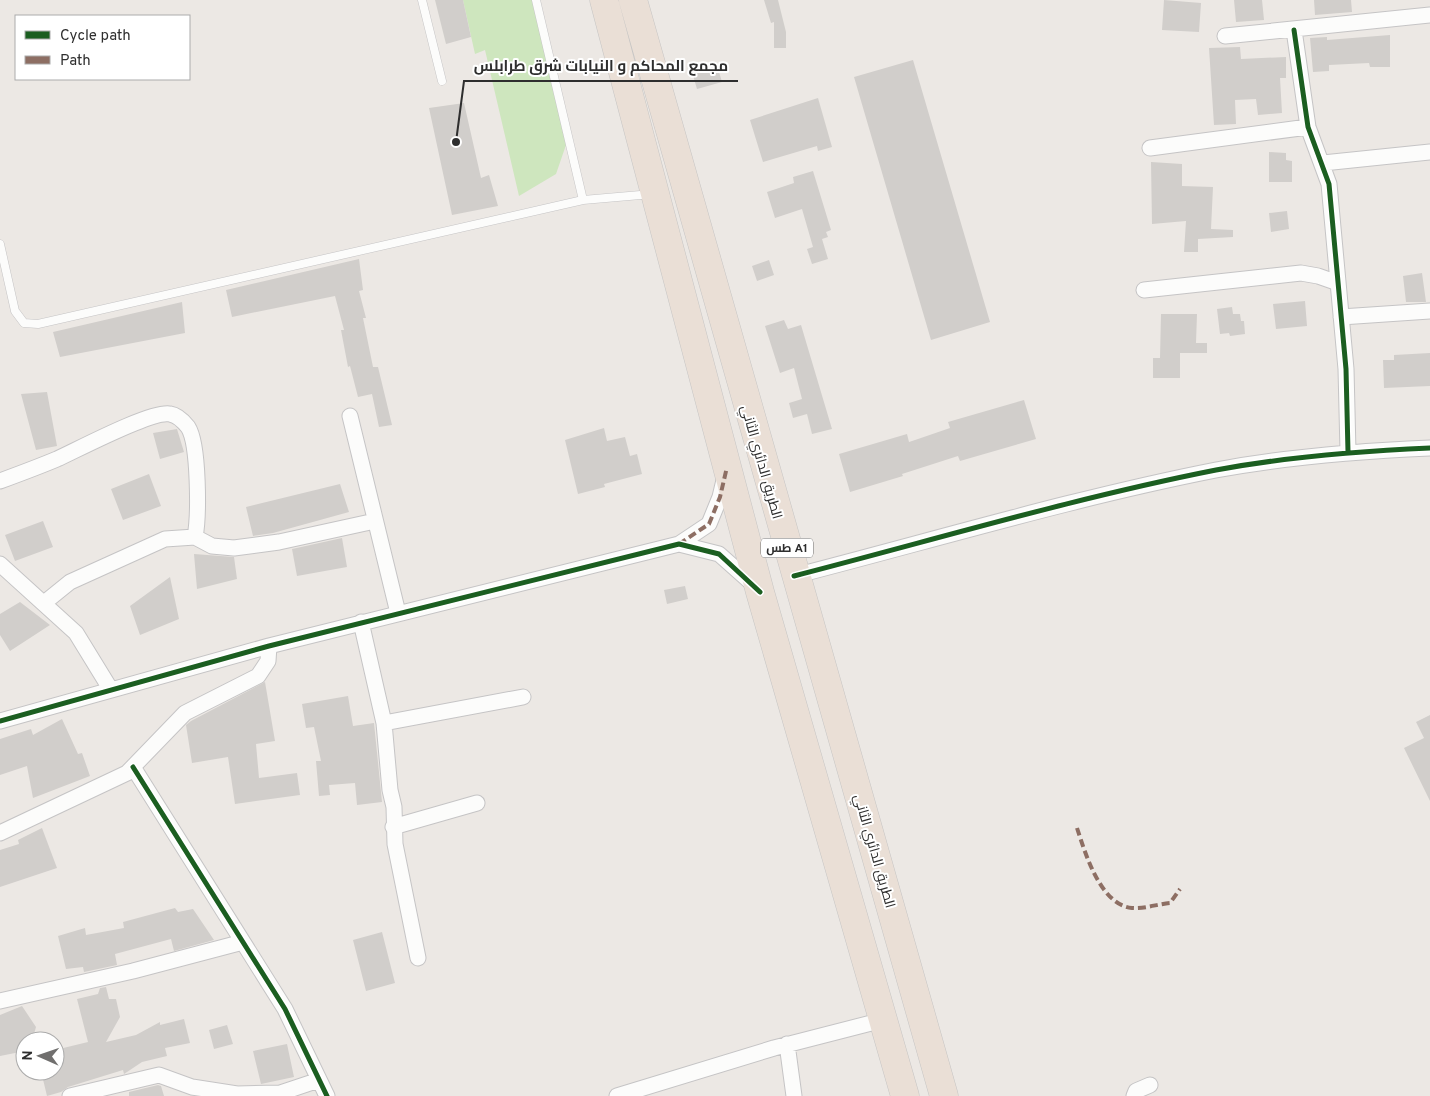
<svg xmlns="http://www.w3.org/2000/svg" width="1430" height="1096" viewBox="0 0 1430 1096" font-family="Overpass,Cairo,sans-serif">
  <rect width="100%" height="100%" fill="#ece8e4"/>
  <!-- green -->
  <path fill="#cee6be" d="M 463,0 L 532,0 L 566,145 L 556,174 L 519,196 L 485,50 L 475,54 Z"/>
  <!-- building -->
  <path fill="#d1cecb" d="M 435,0 L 463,0 L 471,37 L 446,44 Z
    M 764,0 L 778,0 L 786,32 L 786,48 L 774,48 L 774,22 L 771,23 Z
    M 1164,0 L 1201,3 L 1199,32 L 1162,30 Z
    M 1234,0 L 1262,0 L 1264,20 L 1236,22 Z
    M 1314,0 L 1351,0 L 1352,12 L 1315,15 Z
    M 1390,35 L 1390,67 L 1370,67 L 1369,63 L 1329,65 L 1329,71 L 1313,72 L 1310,38 L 1327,37 L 1327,40 Z
    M 1240,47 L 1241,59 L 1286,57 L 1286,78 L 1280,78 L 1282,113 L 1258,115 L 1256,99 L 1235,100 L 1236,124 L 1214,125 L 1209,48 Z
    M 913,60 L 990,322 L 931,340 L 854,77 Z
    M 717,65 L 722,82 L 697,89 L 692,72 Z
    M 818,98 L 832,147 L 818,151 L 817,146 L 763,162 L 750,120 Z
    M 464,103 L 481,178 L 489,175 L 498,206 L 452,215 L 429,108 Z
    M 1269,152 L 1286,153 L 1286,160 L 1292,161 L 1292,182 L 1269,182 Z
    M 1151,162 L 1182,164 L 1182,186 L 1213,187 L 1211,229 L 1233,230 L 1233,237 L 1198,239 L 1198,252 L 1184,252 L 1186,221 L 1152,224 Z
    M 813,171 L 831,230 L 826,232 L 828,237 L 822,239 L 828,259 L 812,264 L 807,249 L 813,247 L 802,209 L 775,218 L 767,192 L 794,183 L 793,177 Z
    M 1287,211 L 1289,229 L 1271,232 L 1269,213 Z
    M 359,259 L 363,290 L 359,291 L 366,318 L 363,318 L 373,367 L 378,367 L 392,425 L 379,427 L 372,394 L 358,397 L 350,366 L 348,367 L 341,330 L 344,330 L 335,296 L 232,317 L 226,290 Z
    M 769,260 L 774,275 L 757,281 L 752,266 Z
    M 1422,273 L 1426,302 L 1406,302 L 1403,276 Z
    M 1305,301 L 1307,326 L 1276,329 L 1273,304 Z
    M 182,302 L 185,333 L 60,357 L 53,332 Z
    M 1232,307 L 1233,314 L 1240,314 L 1241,321 L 1244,321 L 1245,334 L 1230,336 L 1229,333 L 1220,334 L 1217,309 Z
    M 1161,314 L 1197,314 L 1196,343 L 1207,343 L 1207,353 L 1180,353 L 1180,378 L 1153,378 L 1153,358 L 1160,358 Z
    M 784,320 L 788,329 L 801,325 L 832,429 L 812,434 L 807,414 L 793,418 L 789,403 L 802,399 L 794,368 L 780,373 L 765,326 Z
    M 1430,353 L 1430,386 L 1384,388 L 1383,360 L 1394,360 L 1394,355 Z
    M 47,392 L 57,446 L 36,450 L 21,394 Z
    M 1024,400 L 1036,439 L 960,461 L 958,456 L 902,474 L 903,476 L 850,492 L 839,454 L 907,434 L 909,442 L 918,439 L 950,428 L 948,422 Z
    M 604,428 L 607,441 L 625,437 L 630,456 L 637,454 L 642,474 L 604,484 L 605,487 L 578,494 L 565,440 Z
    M 177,429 L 184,452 L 160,459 L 153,433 Z
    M 149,474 L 161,506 L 123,520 L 111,489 Z
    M 340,484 L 349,512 L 273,533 L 253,536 L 246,507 Z
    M 43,521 L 53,547 L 15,561 L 5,535 Z
    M 342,538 L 347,567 L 297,576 L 292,549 Z
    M 194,554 L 234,557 L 237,579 L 197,589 Z
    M 170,577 L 179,619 L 140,635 L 130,606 Z
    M 685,586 L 688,599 L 667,604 L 664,590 Z
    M 20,602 L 50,625 L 10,651 L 0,635 L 0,614 Z
    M 265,682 L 275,741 L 256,744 L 259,778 L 297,773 L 300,795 L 235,804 L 228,757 L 192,763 L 186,725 L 191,721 Z
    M 348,696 L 353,726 L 374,723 L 382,802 L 357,805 L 355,783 L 329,785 L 330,795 L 319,796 L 316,761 L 321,761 L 314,727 L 306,728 L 302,704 Z
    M 1430,715 L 1430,801 L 1404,748 L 1424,738 L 1416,722 Z
    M 62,719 L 78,754 L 82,753 L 90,776 L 33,798 L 27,766 L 0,775 L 0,739 L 31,729 L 33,735 Z
    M 42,828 L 57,868 L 0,887 L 0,850 L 19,844 L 18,840 Z
    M 175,908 L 178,912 L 193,909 L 214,940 L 174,951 L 171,939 L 115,954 L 117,965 L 84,972 L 83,967 L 66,969 L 58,936 L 85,928 L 86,935 L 124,928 L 123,922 Z
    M 382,932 L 395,983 L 366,991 L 353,940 Z
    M 106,987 L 109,999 L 116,999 L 120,1017 L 106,1042 L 136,1035 L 160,1022 L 160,1025 L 184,1019 L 190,1043 L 165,1048 L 167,1056 L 142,1062 L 124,1074 L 123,1070 L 68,1087 L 61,1092 L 47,1096 L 41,1071 L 55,1071 L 55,1050 L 88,1042 L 77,999 L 98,994 L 100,988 Z
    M 22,1006 L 36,1027 L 32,1041 L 25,1041 L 25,1051 L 0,1056 L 0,1015 Z
    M 227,1025 L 233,1044 L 214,1049 L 209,1030 Z
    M 287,1044 L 294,1077 L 261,1084 L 253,1051 Z
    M 158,1085 L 161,1086 L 164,1096 L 129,1096 L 129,1092 Z"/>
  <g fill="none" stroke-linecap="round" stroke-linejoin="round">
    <defs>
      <path id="lane" d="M 422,0 L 442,81
        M 536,0 L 583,200
        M 0,244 L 15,311 L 24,323 L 38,324 L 583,200 L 652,194"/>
      <path id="street" d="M 1294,30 L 1308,127 L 1329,184 L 1346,369 L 1348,452
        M 1225,36 L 1430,15
        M 1150,148 L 1308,127
        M 1323,163 L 1430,152
        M 1144,290 L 1301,273 L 1318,276 L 1338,283
        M 1341,317 L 1430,311
        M 350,416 L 398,613
        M 0,481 C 19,474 38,467 57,459 C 77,450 152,410 170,414 C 177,415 184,422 188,427 C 199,444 199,516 195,537
        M 679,544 L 709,524 L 720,497 L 725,476
        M 0,564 L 76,633 L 111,690
        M 794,576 C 934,540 1074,498 1216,470 C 1286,457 1359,451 1430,448
        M 44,603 L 70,582 L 165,539 L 195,537 L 212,546 L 234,548 L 279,542 L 375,521
        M 361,622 L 384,723 L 523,697
        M 0,721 L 269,646 L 679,544 L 719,554 L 755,586
        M 384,723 L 390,790 L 394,807 L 395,844 L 418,958
        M 133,767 L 285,1009 L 327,1096
        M 393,827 L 477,803
        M 0,833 L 127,773 L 185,713 L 258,676 L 268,661 L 269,646
        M 0,1001 L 133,971 L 243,942
        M 787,1044 L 794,1096
        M 70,1096 L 159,1075 L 192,1087 L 237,1094 L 280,1093 L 319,1080
        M 617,1096 L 774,1048 L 883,1020
        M 1134,1096 L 1136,1091 L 1150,1085"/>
      <path id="highway" d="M 604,0 L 760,592 L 905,1096
        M 633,0 L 944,1096"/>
    </defs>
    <!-- lane casing -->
    <use href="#lane" stroke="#c5c4c5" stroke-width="9"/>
    <!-- street casing -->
    <use href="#street" stroke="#c5c4c5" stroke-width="17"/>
    <!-- highway casing -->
    <use href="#highway" stroke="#c6c5c4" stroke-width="29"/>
    <!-- lane -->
    <use href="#lane" stroke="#fcfcfb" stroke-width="8"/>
    <!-- street -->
    <use href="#street" stroke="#fcfcfb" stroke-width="15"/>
    <!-- highway -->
    <use href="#highway" stroke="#eadfd6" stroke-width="28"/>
    <!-- quiet -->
    <path stroke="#8d6e63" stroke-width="4" stroke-dasharray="8 4" stroke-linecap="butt" d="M 679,544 L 709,524 L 720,497 L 727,467
      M 1077,828 C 1085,852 1100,905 1132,908 C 1144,909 1158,904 1170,903 L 1180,889"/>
    <defs>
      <path id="cycleway" d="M 1294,30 L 1308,127 L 1329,184 L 1346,369 L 1348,452
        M 794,576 C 934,540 1074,498 1216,470 C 1286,457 1359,451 1430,448
        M 0,721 L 269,646 L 679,544 L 719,554 L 760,592
        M 133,767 L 285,1009 L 327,1096"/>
    </defs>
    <!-- cycleway casing -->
    <use href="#cycleway" stroke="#fff" stroke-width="8"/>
    <!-- cycleway -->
    <use href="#cycleway" stroke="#1b5e20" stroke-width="5"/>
  </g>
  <g text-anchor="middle" stroke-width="4" stroke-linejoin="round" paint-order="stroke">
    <!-- shield labels -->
    <rect fill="#fff" stroke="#6d6d6d" stroke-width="1" x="761" y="538.5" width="52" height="19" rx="4"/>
    <g font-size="12" font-weight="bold" fill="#2e2e2e">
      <text x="787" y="552">طس A1</text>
    </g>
    <!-- street labels -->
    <g font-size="14" fill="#2e2e2e" stroke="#fff">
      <text transform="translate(762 462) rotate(74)" y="5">الطريق الدائري الثاني</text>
      <text transform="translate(875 851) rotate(74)" y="5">الطريق الدائري الثاني</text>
    </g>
  </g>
  <!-- callouts -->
  <path fill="none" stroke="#2e2e2e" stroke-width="2" d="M456 142L464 81H738"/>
  <circle fill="#2e2e2e" stroke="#fff" stroke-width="2" cx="456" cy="142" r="5"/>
  <g font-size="15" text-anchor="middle" font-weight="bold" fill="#2e2e2e" stroke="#fff" stroke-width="4" stroke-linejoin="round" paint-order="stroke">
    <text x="601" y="71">مجمع المحاكم و النيابات شرق طرابلس</text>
  </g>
  <!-- legend -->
  <rect x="15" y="15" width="175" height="65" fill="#ffffff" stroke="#ababab"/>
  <rect x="25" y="31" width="25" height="8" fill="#1b5e20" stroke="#ababab"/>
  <text x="60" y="40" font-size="15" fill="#2e2e2e">Cycle path</text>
  <rect x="25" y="56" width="25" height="8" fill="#8d6e63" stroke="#ababab"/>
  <text x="60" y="65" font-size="15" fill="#2e2e2e">Path</text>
  <!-- north arrow -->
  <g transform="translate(40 1056) rotate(272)"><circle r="24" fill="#ffffff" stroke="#ababab"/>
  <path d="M0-4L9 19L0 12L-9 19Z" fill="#706f6e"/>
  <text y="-8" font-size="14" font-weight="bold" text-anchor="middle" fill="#2e2e2e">N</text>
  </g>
</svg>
